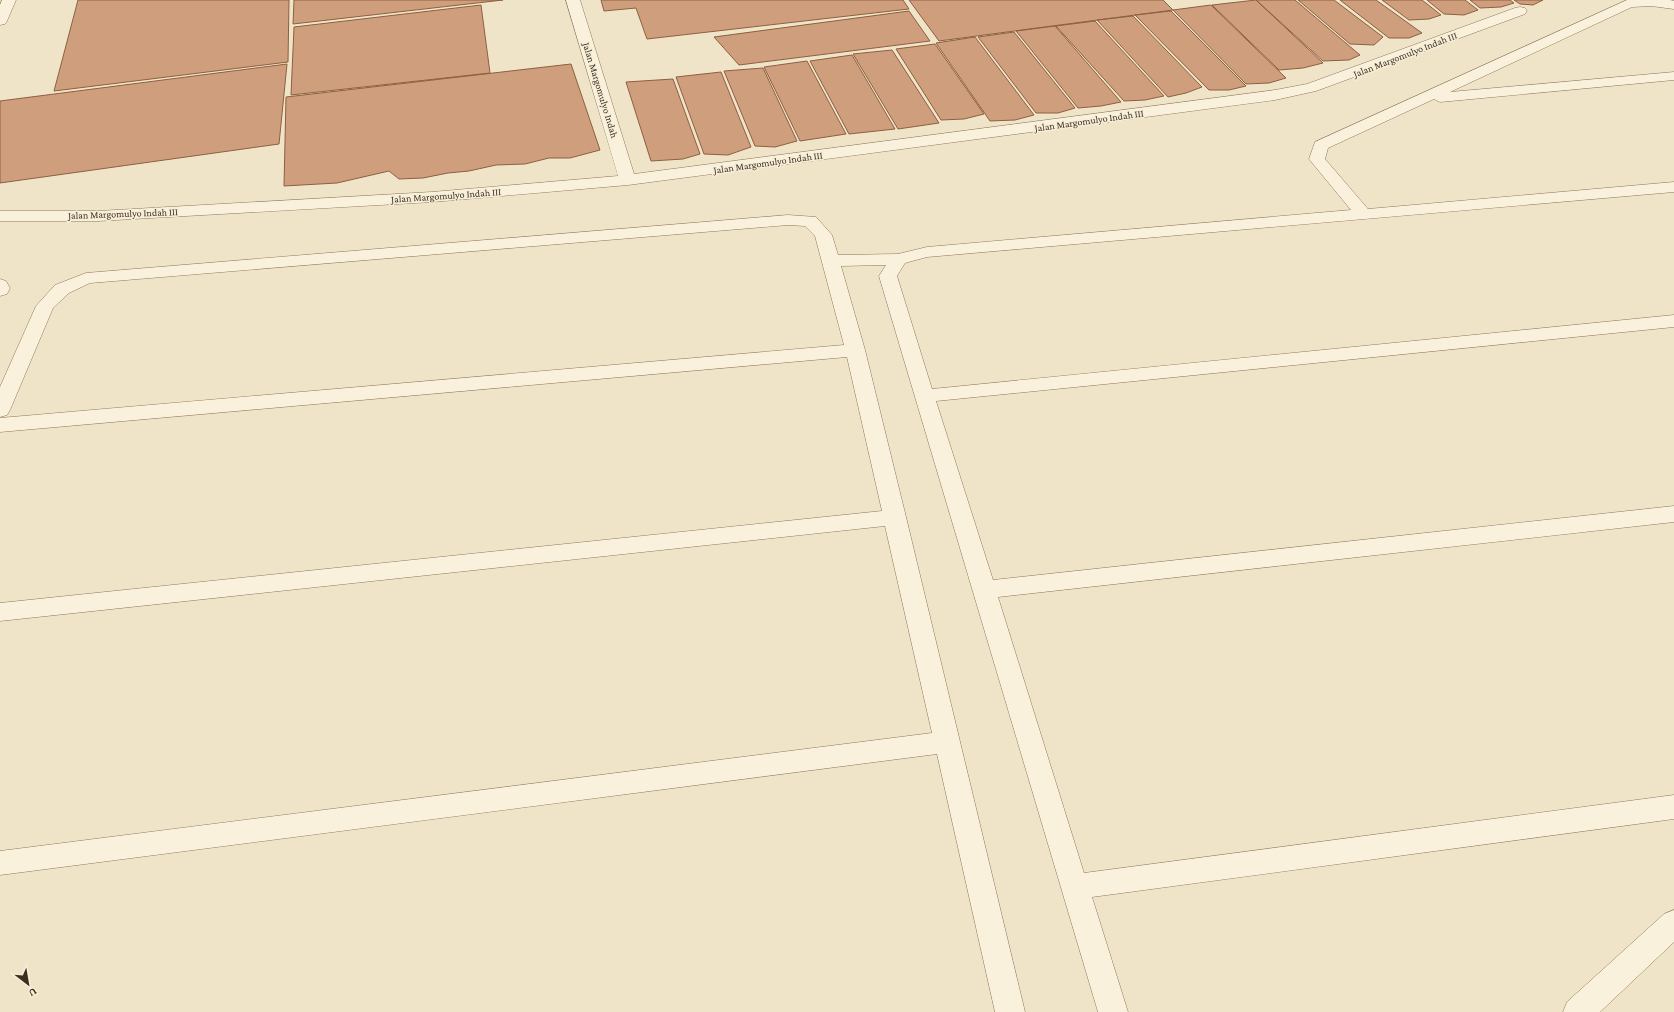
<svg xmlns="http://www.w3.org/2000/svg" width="1674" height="1012" viewBox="0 0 1674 1012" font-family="'Crimson Pro',serif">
  <rect width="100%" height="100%" fill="#f0e4c8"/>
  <!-- building -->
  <path fill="#cf9f7d" stroke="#8d5f41" d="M 78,0 L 289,0 L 288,62 L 54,91 Z
    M 294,0 L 503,0 L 293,24 Z
    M 601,0 L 903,0 L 909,9 L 647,39 L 636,8 L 604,11 Z
    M 909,0 L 1163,0 L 1173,10 L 939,41 Z
    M 1256,0 L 1295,0 L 1360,55 L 1349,60 L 1323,61 Z
    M 1256,0 L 1323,63 L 1303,68 L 1279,70 L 1212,5 Z
    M 1298,0 L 1334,0 L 1383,37 L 1374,45 L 1350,44 Z
    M 1340,0 L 1376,0 L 1422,33 L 1409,38 L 1389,38 Z
    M 1382,0 L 1422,0 L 1441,15 L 1429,19 L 1409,20 Z
    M 1427,0 L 1465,0 L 1478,10 L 1464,15 L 1444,14 Z
    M 1470,0 L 1510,0 L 1514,3 L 1501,7 L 1480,8 Z
    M 1514,0 L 1543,0 L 1533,5 L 1520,4 Z
    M 481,5 L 490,73 L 291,95 L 294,27 Z
    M 1211,5 L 1286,78 L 1269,83 L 1246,84 L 1173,10 Z
    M 909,11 L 930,41 L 739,65 L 714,37 Z
    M 1171,11 L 1246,86 L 1229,90 L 1209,90 L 1135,15 Z
    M 1133,16 L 1202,87 L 1186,93 L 1168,97 L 1097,20 Z
    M 1095,21 L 1164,96 L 1145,100 L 1124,101 L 1056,26 Z
    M 1055,26 L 1121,102 L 1101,106 L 1078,108 L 1016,31 Z
    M 1014,32 L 1075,108 L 1058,113 L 1036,113 L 978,37 Z
    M 975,37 L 1034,115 L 1015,120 L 990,121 L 936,43 Z
    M 935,44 L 984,114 L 964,119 L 941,120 L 896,49 Z
    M 892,50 L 939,123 L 898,129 L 853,54 Z
    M 852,55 L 895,129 L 849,134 L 810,61 Z
    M 807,61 L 846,134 L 800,141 L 764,67 Z
    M 287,64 L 279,144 L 0,183 L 0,101 Z
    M 571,64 L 600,150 L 570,158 L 549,158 L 525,164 L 496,165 L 469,171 L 448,173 L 423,178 L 399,179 L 389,171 L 337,183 L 284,186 L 286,97 Z
    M 763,68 L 797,141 L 775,147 L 755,146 L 724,71 Z
    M 721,72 L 751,147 L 728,155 L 704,154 L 676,77 Z
    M 673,79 L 700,154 L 683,159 L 651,161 L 626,82 Z"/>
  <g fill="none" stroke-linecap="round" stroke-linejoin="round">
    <defs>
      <path id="minor" d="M 2,0 L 16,0 L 7,21 L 5,24 L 0,25 L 0,5 Z
        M 566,0 L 580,0 L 634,174 L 1275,90 L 1307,84 L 1515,8 L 1520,7 L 1525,8 L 1527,11 L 1525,14 L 1316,91 L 1275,100 L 628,185 L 432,202 L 98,221 L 0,221 L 0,211 L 98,211 L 432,192 L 618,176 Z
        M 1627,0 L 1670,0 L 1674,1 L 1674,9 L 1651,6 L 1632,7 L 1450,92 L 1674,72 L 1674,80 L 1440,102 L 1434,99 L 1328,148 L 1325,159 L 1368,209 L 1674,182 L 1674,192 L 927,257 L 905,263 L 897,276 L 932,389 L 1674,315 L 1674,327 L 936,401 L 993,580 L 1674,506 L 1674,522 L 998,597 L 1084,873 L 1674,795 L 1674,819 L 1092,897 L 1128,1012 L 1098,1012 L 879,276 L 886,265 L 841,266 L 865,350 L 906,517 L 1025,1012 L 995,1012 L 937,754 L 0,875 L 0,851 L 932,733 L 885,526 L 0,621 L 0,603 L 882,511 L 847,357 L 0,432 L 0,418 L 844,345 L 815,236 L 805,226 L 788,225 L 90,283 L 69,293 L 53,308 L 10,410 L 7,415 L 0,417 L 0,387 L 36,306 L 55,285 L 86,273 L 788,215 L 816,217 L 832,235 L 838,255 L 898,254 L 927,247 L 1351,210 L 1309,159 L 1315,142 Z
        M 0,279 L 6,281 L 10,288 L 7,294 L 0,296 Z
        M 1674,910 L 1674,942 L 1600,1012 L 1563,1012 L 1567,1002 L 1664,914 Z"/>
    </defs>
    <!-- minor casing -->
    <use href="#minor" stroke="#8d765c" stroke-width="1"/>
    <!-- minor -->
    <use href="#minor" fill="#faf1dc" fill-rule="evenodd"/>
  </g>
  <g text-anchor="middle" stroke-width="3" stroke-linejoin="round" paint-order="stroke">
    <!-- far-street labels -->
    <g font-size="10" fill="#3d2e20" stroke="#f7eed8">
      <text transform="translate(1405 54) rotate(-21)" y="4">Jalan Margomulyo Indah III</text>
      <text transform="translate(601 90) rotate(73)" y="4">Jalan Margomulyo Indah</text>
      <text transform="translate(1089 120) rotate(-8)" y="4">Jalan Margomulyo Indah III</text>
      <text transform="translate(768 162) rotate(-8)" y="4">Jalan Margomulyo Indah III</text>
      <text transform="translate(446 195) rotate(-4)" y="4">Jalan Margomulyo Indah III</text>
      <text transform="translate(123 213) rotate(-2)" y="4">Jalan Margomulyo Indah III</text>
    </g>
  </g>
  <!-- north arrow -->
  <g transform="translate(28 984) rotate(149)" stroke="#f7eed8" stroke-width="3" paint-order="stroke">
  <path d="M0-3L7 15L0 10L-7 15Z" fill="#3d2e20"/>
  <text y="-6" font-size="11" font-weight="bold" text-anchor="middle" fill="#3d2e20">U</text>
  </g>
</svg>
